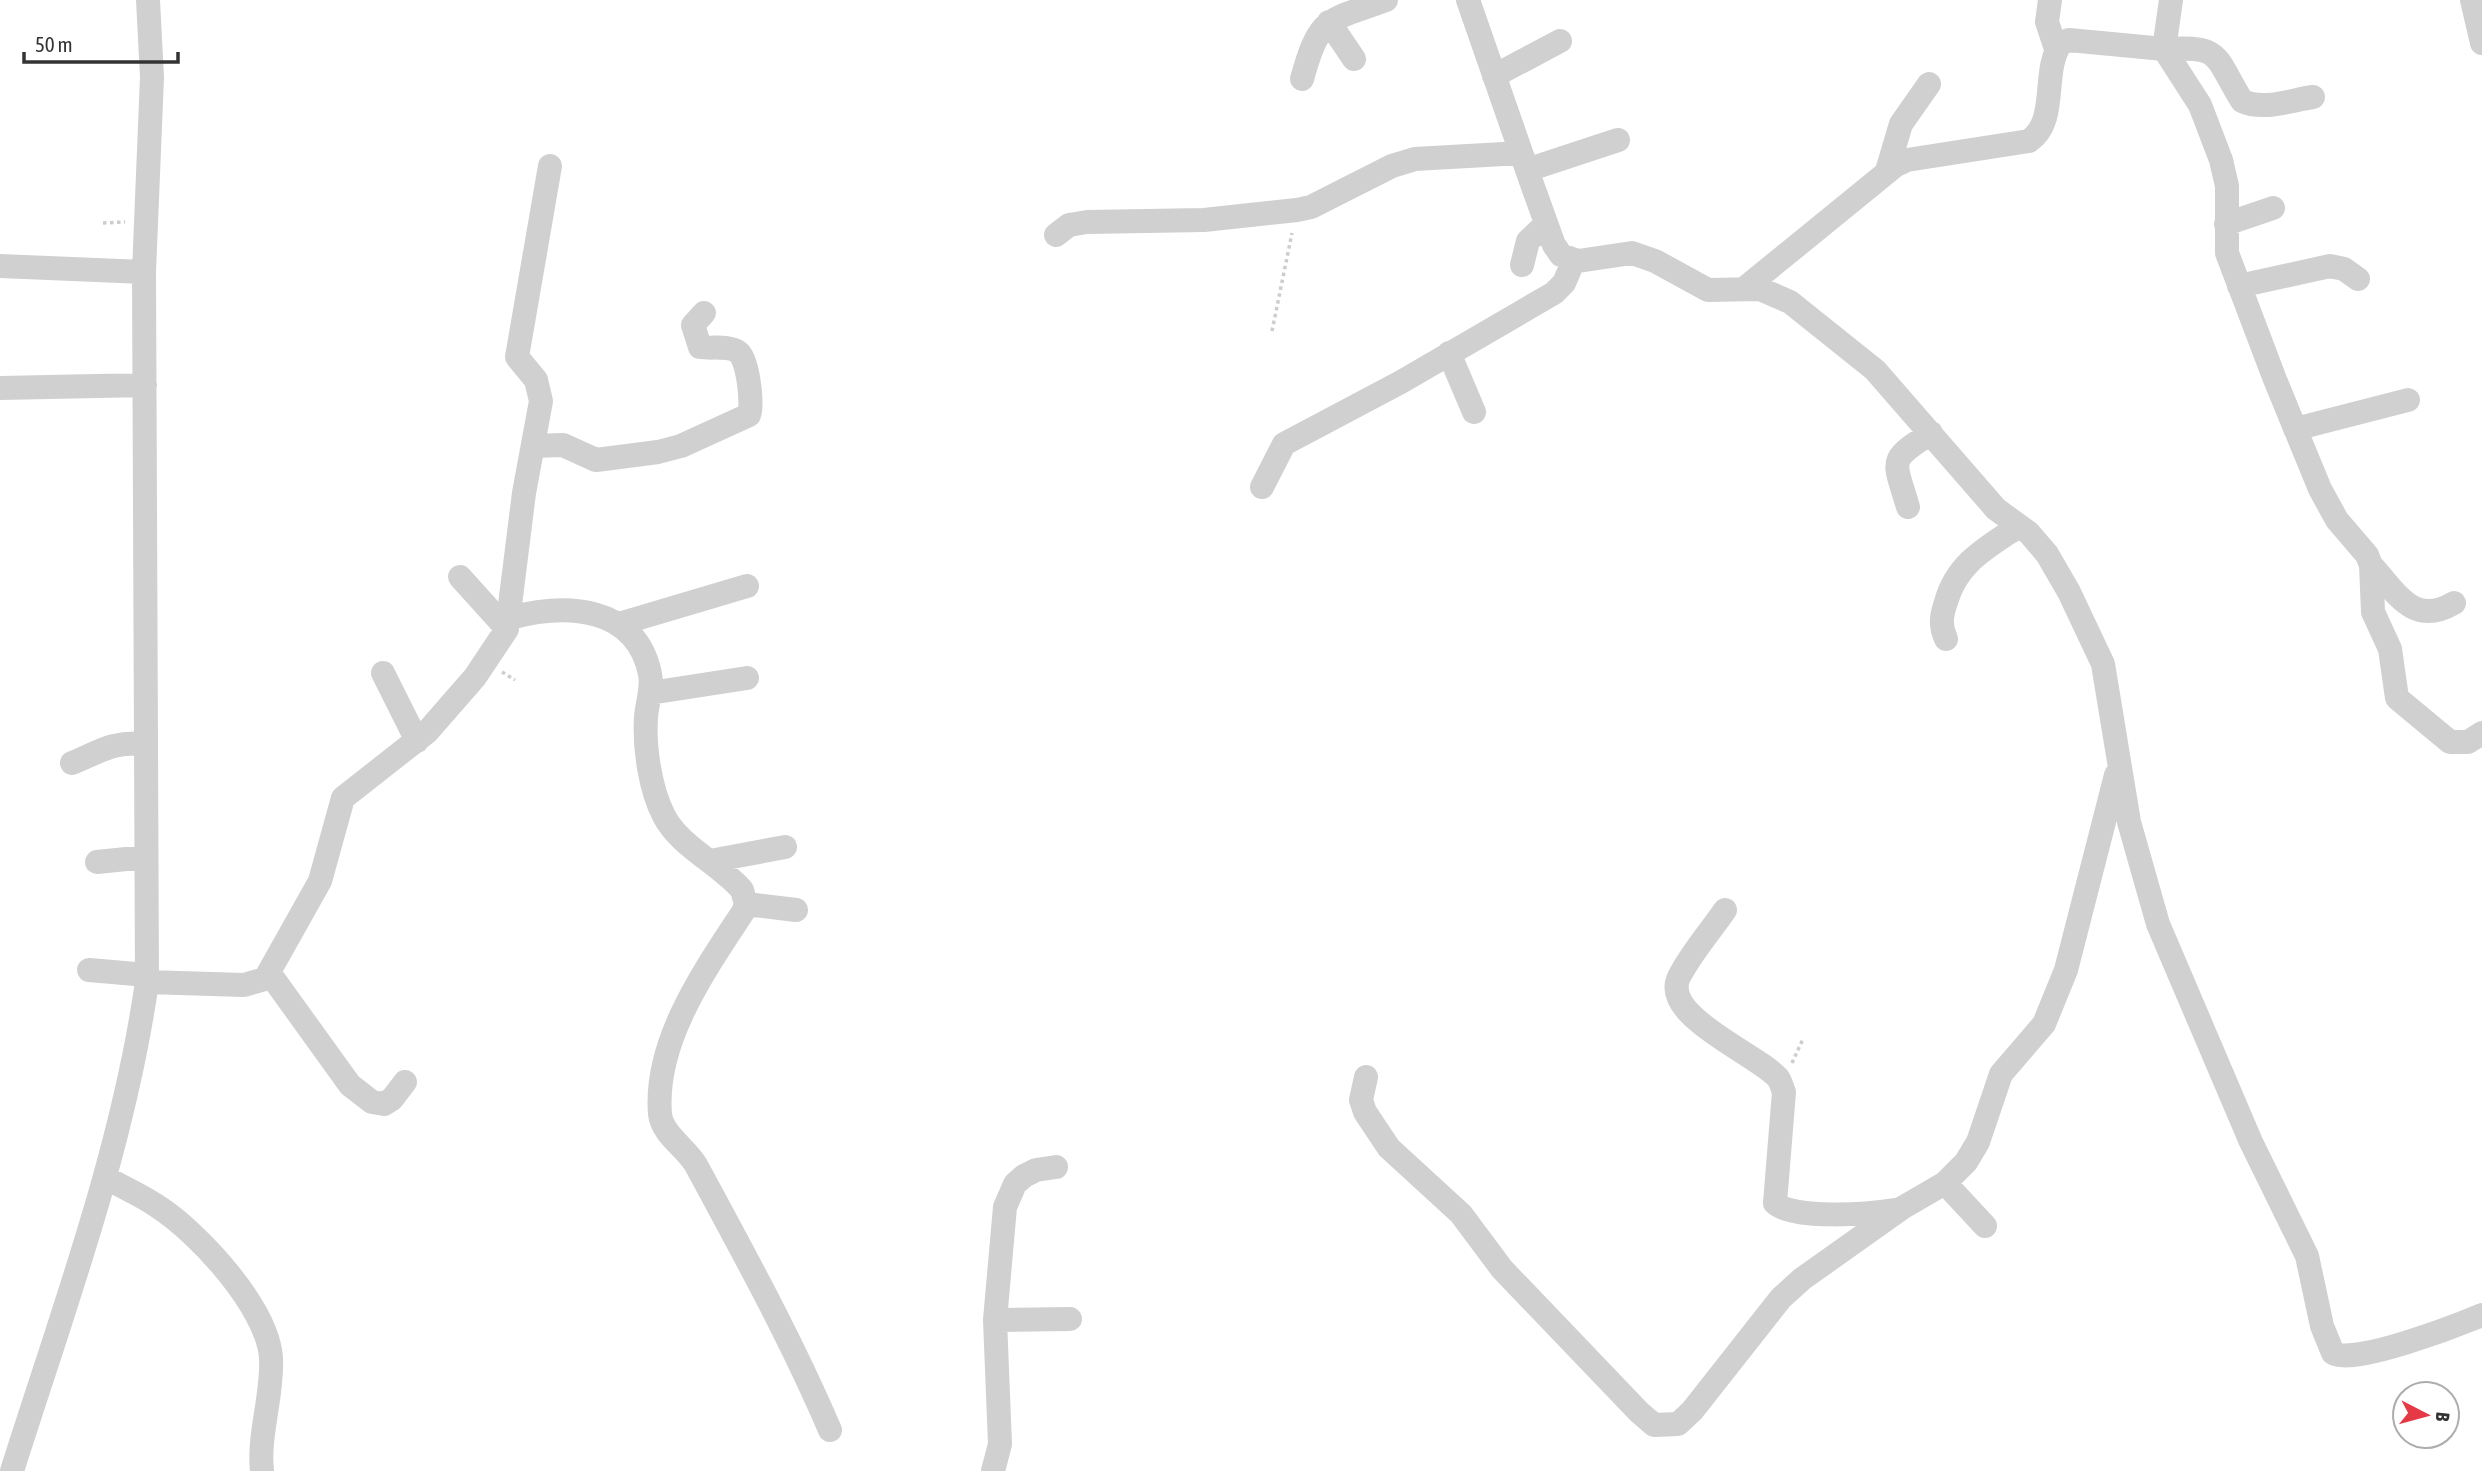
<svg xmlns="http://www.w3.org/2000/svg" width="2482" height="1471" viewBox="0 0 2482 1471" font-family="'Asap Condensed',sans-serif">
  <rect width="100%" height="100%" fill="#fff"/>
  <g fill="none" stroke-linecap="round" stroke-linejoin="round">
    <!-- path -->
    <path stroke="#cdcdcd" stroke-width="3.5" stroke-dasharray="3.5 3.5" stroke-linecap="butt" d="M 103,223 L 125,222
      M 1272,331 L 1292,233
      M 502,672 L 515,680
      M 1792,1063 L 1803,1039"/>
    <!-- minor -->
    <path stroke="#d0d0d0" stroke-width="24" d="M 1468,0 L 1532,184 L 1554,245 L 1561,255 L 1578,261 L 1632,253 L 1655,261 L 1708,290 L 1760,289 L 1790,302 L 1875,370 L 1996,509 L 2029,533 L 2047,554 L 2069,592 L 2103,664 L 2129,822 L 2158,924 L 2251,1142 L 2307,1256 L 2322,1326 L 2333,1353 C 2353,1366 2458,1325 2482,1315
      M 2050,0 L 2047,22 L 2056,49
      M 2171,0 L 2164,49 C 2223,46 2213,54 2242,101 C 2264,111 2291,100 2313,97
      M 2472,0 L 2482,43
      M 1329,22 L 1354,59
      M 1494,76 L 1560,41
      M 1302,79 C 1320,15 1326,22 1386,0
      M 1527,170 L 1618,140
      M 1887,171 L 1901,124 L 1929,84
      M 2226,224 L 2273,208
      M 1056,235 L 1069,225 L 1087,222 L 1204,220 L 1297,210 L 1311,207 L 1392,166 L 1415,159 L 1521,153
      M 1522,265 L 1528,241 L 1546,224
      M 0,266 L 144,272
      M 2239,286 L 2330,266 L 2344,269 L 2358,279
      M 1745,288 L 1896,165 L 1907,160 L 2029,141 C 2059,121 2041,71 2061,43 L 2069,40 L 2164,49 L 2200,105 L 2221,160 L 2227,186 L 2227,253 L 2274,377 L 2320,489 L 2337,520 L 2367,555 L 2371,565 L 2373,612 L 2390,649 L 2397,698 L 2450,742 L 2468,742 L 2482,733
      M 1449,353 L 1474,412
      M 0,388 L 145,385
      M 2295,429 L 2408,400
      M 533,446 L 563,445 L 596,460 L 658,452 L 681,446 L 749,415 C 753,405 748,358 738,352 C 729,345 711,349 700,347 L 693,325 L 704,313
      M 1262,487 L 1284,444 L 1401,382 L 1554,293 L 1564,283 L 1574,260
      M 1908,507 C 1894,459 1887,461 1931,433
      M 2371,565 C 2397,593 2413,627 2454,603
      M 460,577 L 507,629
      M 510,618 C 565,603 636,605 650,674 C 653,688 647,703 646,717 C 644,747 650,789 664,816 C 680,847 720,864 742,890 L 746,904 L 743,912 C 705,970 654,1041 660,1114 C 662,1134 686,1148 696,1165 C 743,1252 791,1339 830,1430
      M 619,624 L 747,586
      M 1946,639 C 1940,626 1941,616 1946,602 C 1957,563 1986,548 2019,526
      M 383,673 L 417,741
      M 650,693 L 747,678
      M 72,763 C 101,751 113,741 146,744
      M 710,861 L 785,847
      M 97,862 L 146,857
      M 746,904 L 796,910
      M 1725,910 C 1710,932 1691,953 1679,977 C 1660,1016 1757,1054 1778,1078 C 1781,1082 1782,1088 1784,1092 L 1775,1203 C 1793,1220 1870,1214 1895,1210
      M 89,970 L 147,975
      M 270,974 L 350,1085 L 372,1102 L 384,1104 L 392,1099 L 405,1082
      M 147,982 L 244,985 L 265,979 L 320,881 L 343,798 L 427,732 L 475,677 L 507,629 L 524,493 L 541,401 L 536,380 L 517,357 L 550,166
      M 1366,1077 L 1361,1100 L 1365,1112 L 1389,1148 L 1461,1214 L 1502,1269 L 1639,1412 L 1654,1425 L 1678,1424 L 1692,1411 L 1781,1298 L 1802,1279 L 1902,1208 L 1945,1183 L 1966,1162 L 1978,1142 L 2001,1074 L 2044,1024 L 2066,970 L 2116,775
      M 105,1177 C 122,1187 141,1195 157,1206 C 198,1232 268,1308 271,1358 C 273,1396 258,1434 262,1471
      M 1945,1183 L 1985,1226
      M 995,1320 L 1070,1319
      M 12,1471 C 63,1310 123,1150 147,982 L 144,272 L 152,77 L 148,0
      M 993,1471 L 1000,1444 L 995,1320 L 1005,1207 L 1015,1184 L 1024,1176 L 1036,1170 L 1056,1167"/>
  </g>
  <!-- north arrow -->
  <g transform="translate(2426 1415) rotate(96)"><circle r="33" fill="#ffffff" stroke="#adadad" stroke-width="2"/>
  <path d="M0-5L12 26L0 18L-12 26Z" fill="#e63946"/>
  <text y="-10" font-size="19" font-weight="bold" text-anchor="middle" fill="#333333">B</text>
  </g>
  <!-- scale -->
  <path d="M24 52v10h154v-10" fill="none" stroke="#333333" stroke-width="3.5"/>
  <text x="35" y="52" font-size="21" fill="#333333" stroke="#ffffff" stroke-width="5" paint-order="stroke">50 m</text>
</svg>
